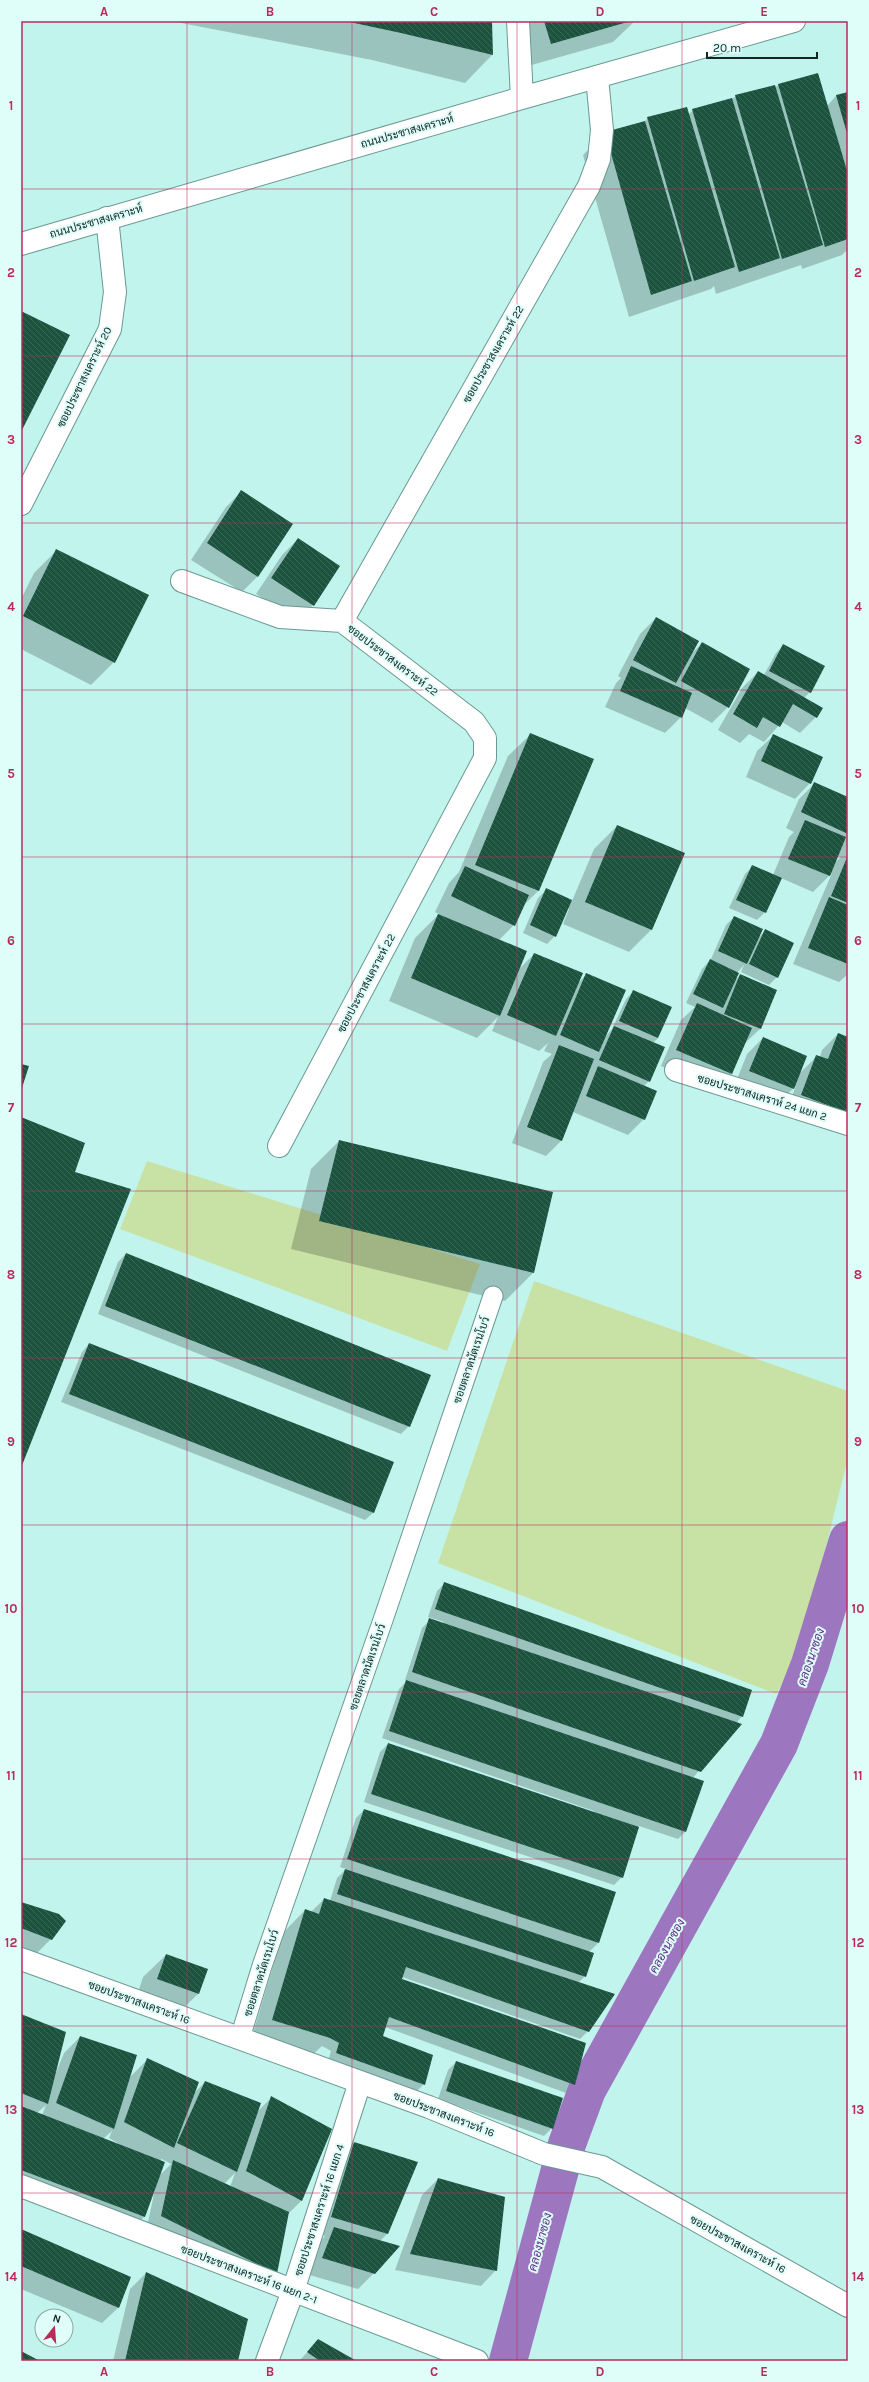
<svg xmlns="http://www.w3.org/2000/svg" width="869" height="2382" viewBox="0 0 869 2382" font-family="Karla,Sarabun,sans-serif">
  <defs>
    <pattern id="building-back-hatch" width="6" height="6" patternUnits="userSpaceOnUse"><rect width="6" height="6" fill="#1b533f"/><path d="M-1 5l2 2M0 0l6 6M5-1l2 2" fill="none" stroke="#3a6858"/></pattern>
  </defs>
  <rect width="100%" height="100%" fill="#c2f4ee"/>
  <!-- garden -->
  <path fill="#c8e2a5" d="M 147,1161 L 480,1264 L 447,1351 L 120,1229 Z
    M 534,1281 L 848,1391 L 848,1458 L 799,1655 L 776,1694 L 438,1563 Z"/>
  <!-- shadow -->
  <path fill="#0003" fill-rule="evenodd" d="M 171,21 L 491,21 L 492,55 L 465,83 L 372,60 Z
    M 516,21 L 635,21 L 613,42 L 528,66 Z
    M 778,85 L 827,106 L 836,96 L 848,93 L 848,249 L 842,255 L 802,269 L 801,265 L 716,294 L 714,286 L 711,289 L 629,317 L 583,155 L 605,133 L 644,122 L 648,118 L 688,115 L 693,110 L 732,99 L 736,96 L 775,88 Z
    M 242,491 L 258,576 L 242,592 L 191,560 L 226,507 Z
    M 298,539 L 313,605 L 297,621 L 256,594 L 282,555 Z
    M 57,550 L 114,662 L 91,685 L 21,649 L 21,599 L 34,573 Z
    M 656,618 L 690,655 L 702,643 L 728,707 L 712,723 L 685,708 L 681,717 L 665,733 L 605,707 L 616,683 L 621,678 L 618,676 L 640,634 Z
    M 784,645 L 810,692 L 804,698 L 816,717 L 800,733 L 782,722 L 764,742 L 749,734 L 740,743 L 718,730 L 742,688 L 758,672 L 764,675 L 776,653 Z
    M 531,734 L 592,759 L 538,891 L 523,906 L 514,925 L 499,940 L 519,969 L 534,954 L 577,984 L 587,974 L 605,1037 L 612,1029 L 626,999 L 634,991 L 658,1038 L 653,1043 L 649,1081 L 644,1086 L 644,1119 L 628,1135 L 573,1112 L 562,1140 L 546,1156 L 512,1143 L 543,1062 L 552,1054 L 544,1051 L 548,1043 L 539,1051 L 492,1031 L 498,1017 L 477,1038 L 389,1001 L 415,938 L 439,914 L 435,912 L 449,883 L 459,872 L 508,756 Z
    M 773,736 L 810,783 L 795,799 L 746,777 L 757,751 Z
    M 815,783 L 848,798 L 848,974 L 839,982 L 793,964 L 832,873 L 813,892 L 781,878 L 765,912 L 757,920 L 729,908 L 745,874 L 753,866 L 773,875 L 789,837 L 794,832 L 786,828 L 799,799 ZM 837,856 L 841,857 L 834,863 Z
    M 617,826 L 652,929 L 629,952 L 563,924 L 569,909 L 568,908 L 555,936 L 547,944 L 523,933 L 538,898 L 546,890 L 572,901 L 594,849 Z
    M 734,917 L 759,937 L 765,931 L 777,977 L 769,985 L 741,972 L 744,965 L 737,973 L 734,981 L 740,976 L 760,1029 L 744,1044 L 732,1074 L 716,1090 L 661,1066 L 681,1020 L 695,1007 L 686,1003 L 702,969 L 711,959 L 726,925 Z
    M 838,1034 L 848,1038 L 848,1135 L 786,1111 L 796,1086 L 777,1104 L 734,1087 L 747,1054 L 763,1038 L 799,1074 L 817,1056 L 820,1057 L 822,1050 Z
    M 339,1141 L 552,1192 L 533,1273 L 505,1301 L 291,1249 L 311,1169 Z
    M 126,1254 L 409,1426 L 401,1434 L 98,1314 L 118,1262 Z
    M 89,1344 L 392,1462 L 373,1513 L 365,1520 L 61,1402 L 82,1352 Z
    M 444,1584 L 742,1716 L 693,1778 L 686,1831 L 678,1839 L 639,1826 L 622,1877 L 614,1885 L 364,1802 L 380,1752 L 388,1744 L 594,1813 L 594,1811 L 382,1738 L 399,1689 L 407,1681 L 405,1680 L 422,1628 L 430,1620 L 443,1624 L 444,1622 L 428,1617 L 437,1591 Z
    M 364,1810 L 615,1893 L 598,1943 L 589,1952 L 585,1976 L 578,1983 L 588,2031 L 580,2039 L 402,1977 L 401,1980 L 574,2085 L 566,2093 L 385,2027 L 382,2037 L 424,2084 L 416,2092 L 328,2061 L 331,2051 L 322,2046 L 307,2060 L 250,2043 L 283,1933 L 305,1910 L 311,1912 L 324,1899 L 330,1901 L 337,1878 L 346,1869 L 340,1867 L 356,1818 Z
    M 21,1903 L 51,1939 L 28,1962 L 21,1959 Z
    M 166,1955 L 206,1970 L 198,1994 L 175,2016 L 135,2002 L 143,1977 Z
    M 21,2015 L 53,2080 L 64,2053 L 80,2037 L 129,2078 L 148,2059 L 193,2094 L 205,2082 L 257,2112 L 271,2098 L 302,2200 L 288,2214 L 276,2273 L 146,2232 L 155,2189 L 144,2217 L 128,2232 L 21,2192 ZM 46,2105 L 42,2115 L 37,2113 ZM 112,2131 L 109,2138 L 124,2147 L 103,2139 ZM 162,2159 L 171,2164 L 158,2177 L 159,2161 ZM 235,2173 L 230,2187 L 224,2184 Z
    M 456,2062 L 552,2128 L 544,2136 L 438,2099 L 448,2070 Z
    M 354,2143 L 416,2163 L 387,2234 L 380,2241 L 374,2273 L 358,2289 L 306,2274 L 318,2244 L 325,2236 L 316,2233 L 338,2159 Z
    M 438,2179 L 496,2270 L 481,2286 L 395,2270 L 422,2195 Z
    M 21,2231 L 130,2278 L 118,2308 L 102,2323 L 21,2289 Z
    M 146,2273 L 237,2361 L 113,2361 L 130,2289 Z
    M 318,2341 L 353,2360 L 299,2361 Z"/>
  <g fill="none" stroke-linecap="round" stroke-linejoin="round">
    <!-- canal -->
    <path stroke="#9c77c0" stroke-width="38" d="M 508,2361 L 567,2144 L 587,2090 L 779,1744 L 810,1664 L 848,1540"/>
  </g>
  <!-- building -->
  <path fill="url(#building-back-hatch)" d="M 345,21 L 492,21 L 493,55 L 401,33 Z
    M 544,21 L 631,21 L 551,44 Z
    M 818,73 L 848,174 L 848,239 L 825,247 L 778,84 Z
    M 775,85 L 823,245 L 782,259 L 735,95 Z
    M 848,92 L 848,137 L 836,95 Z
    M 732,98 L 780,258 L 739,272 L 692,109 Z
    M 687,107 L 735,267 L 694,281 L 647,117 Z
    M 645,121 L 692,281 L 651,295 L 605,132 Z
    M 21,311 L 70,335 L 21,432 Z
    M 241,490 L 293,524 L 258,577 L 207,543 Z
    M 298,538 L 340,566 L 314,606 L 271,578 Z
    M 56,549 L 149,595 L 115,663 L 23,616 Z
    M 656,617 L 699,641 L 676,683 L 633,660 Z
    M 702,642 L 750,669 L 729,708 L 681,681 Z
    M 783,644 L 825,666 L 811,693 L 769,671 Z
    M 631,666 L 692,693 L 682,718 L 620,691 Z
    M 758,671 L 823,708 L 817,718 L 793,704 L 780,727 L 763,717 L 757,728 L 733,714 Z
    M 530,733 L 594,759 L 539,891 L 475,865 Z
    M 773,734 L 823,757 L 811,784 L 761,761 Z
    M 814,782 L 848,797 L 848,834 L 801,812 Z
    M 805,820 L 846,837 L 830,876 L 788,859 Z
    M 617,825 L 685,853 L 652,930 L 585,902 Z
    M 848,855 L 848,903 L 831,896 Z
    M 752,865 L 782,878 L 766,913 L 736,900 Z
    M 465,866 L 529,895 L 515,926 L 451,896 Z
    M 546,888 L 572,900 L 556,937 L 530,925 Z
    M 829,897 L 848,905 L 848,964 L 808,948 Z
    M 438,914 L 527,951 L 500,1016 L 411,978 Z
    M 734,916 L 763,929 L 747,964 L 718,951 Z
    M 765,929 L 794,943 L 778,978 L 749,964 Z
    M 534,953 L 583,973 L 556,1036 L 507,1015 Z
    M 710,959 L 739,973 L 723,1008 L 693,994 Z
    M 586,973 L 626,990 L 599,1052 L 560,1035 Z
    M 740,974 L 777,990 L 761,1029 L 724,1014 Z
    M 633,990 L 672,1007 L 658,1038 L 619,1021 Z
    M 697,1003 L 752,1028 L 732,1074 L 676,1050 Z
    M 614,1026 L 665,1047 L 650,1082 L 599,1060 Z
    M 838,1033 L 848,1037 L 848,1113 L 801,1095 L 816,1055 L 828,1059 Z
    M 763,1037 L 807,1056 L 794,1089 L 749,1071 Z
    M 559,1045 L 594,1059 L 562,1141 L 527,1127 Z
    M 21,1064 L 29,1066 L 21,1091 Z
    M 598,1066 L 657,1091 L 645,1120 L 586,1096 Z
    M 21,1117 L 85,1143 L 75,1172 L 131,1189 L 21,1468 Z
    M 339,1140 L 553,1192 L 534,1273 L 319,1221 Z
    M 126,1253 L 431,1375 L 410,1427 L 105,1306 Z
    M 89,1343 L 394,1462 L 374,1513 L 69,1394 Z
    M 444,1582 L 752,1690 L 743,1717 L 435,1609 Z
    M 429,1618 L 742,1724 L 701,1772 L 412,1672 Z
    M 406,1680 L 704,1781 L 686,1832 L 389,1731 Z
    M 388,1743 L 639,1827 L 623,1878 L 371,1794 Z
    M 364,1809 L 616,1892 L 599,1943 L 347,1859 Z
    M 345,1869 L 594,1953 L 586,1977 L 337,1894 Z
    M 324,1898 L 615,1994 L 589,2032 L 406,1967 L 402,1979 L 586,2043 L 575,2085 L 389,2017 L 383,2036 L 433,2055 L 425,2085 L 336,2053 L 339,2043 L 330,2038 L 272,2020 L 305,1909 L 319,1914 Z
    M 21,1902 L 59,1914 L 66,1921 L 52,1940 L 21,1928 Z
    M 166,1954 L 208,1969 L 199,1994 L 157,1979 Z
    M 21,2014 L 66,2032 L 48,2104 L 21,2093 Z
    M 80,2036 L 137,2055 L 114,2129 L 56,2103 Z
    M 147,2058 L 199,2082 L 174,2148 L 124,2122 Z
    M 456,2061 L 563,2098 L 553,2129 L 446,2091 Z
    M 205,2081 L 261,2103 L 237,2172 L 177,2143 Z
    M 271,2096 L 332,2129 L 302,2201 L 246,2171 Z
    M 21,2106 L 165,2162 L 145,2217 L 21,2170 Z
    M 354,2142 L 418,2162 L 388,2234 L 331,2217 Z
    M 173,2160 L 289,2212 L 277,2274 L 161,2216 Z
    M 438,2178 L 505,2197 L 497,2271 L 410,2254 Z
    M 334,2227 L 400,2246 L 375,2274 L 322,2258 Z
    M 21,2229 L 131,2277 L 119,2308 L 21,2266 Z
    M 146,2272 L 248,2319 L 238,2361 L 125,2361 Z
    M 318,2339 L 355,2360 L 320,2361 L 307,2352 Z
    M 21,2351 L 40,2361 L 21,2361 Z"/>
  <g fill="none" stroke-linecap="round" stroke-linejoin="round">
    <defs>
      <path id="lane" d="M 240,2038 L 262,1966 L 384,1617 L 493,1296"/>
      <path id="street" d="M 21,504 L 110,329 L 115,292 L 107,218
        M 182,581 L 280,617 L 342,621
        M 676,1070 L 848,1124
        M 279,1146 L 485,758 L 485,738 L 474,722 L 342,621 L 589,186 L 599,159 L 602,130 L 597,77
        M 21,1959 L 429,2107 L 544,2154 L 602,2167 L 848,2306
        M 21,2186 L 477,2361
        M 267,2361 L 293,2291 L 360,2082"/>
      <path id="secondary" d="M 518,21 L 522,98
        M 21,244 L 522,98 L 794,21"/>
    </defs>
    <!-- lane casing -->
    <use href="#lane" stroke="#699993" stroke-width="21"/>
    <!-- street casing -->
    <use href="#street" stroke="#699993" stroke-width="24"/>
    <!-- secondary casing -->
    <use href="#secondary" stroke="#699993" stroke-width="24"/>
    <!-- lane -->
    <use href="#lane" stroke="#fff" stroke-width="19"/>
    <!-- street -->
    <use href="#street" stroke="#fff" stroke-width="22"/>
    <!-- secondary -->
    <use href="#secondary" stroke="#fff" stroke-width="22"/>
  </g>
  <!-- grid -->
  <path fill="none" stroke="#ba2b5a" stroke-width="1" stroke-opacity="0.55" d="M 187,21 L 187,2361M 352,21 L 352,2361M 517,21 L 517,2361M 682,21 L 682,2361M 21,189 L 848,189M 21,356 L 848,356M 21,523 L 848,523M 21,690 L 848,690M 21,857 L 848,857M 21,1024 L 848,1024M 21,1191 L 848,1191M 21,1358 L 848,1358M 21,1525 L 848,1525M 21,1692 L 848,1692M 21,1859 L 848,1859M 21,2026 L 848,2026M 21,2193 L 848,2193"/>
  <g text-anchor="middle" stroke-width="4" stroke-linejoin="round" paint-order="stroke">
    <!-- street labels -->
    <g font-size="11" fill="#122623" stroke="#dffdf9">
      <text transform="translate(407 131) rotate(-16)" y="4">ถนนประชาสงเคราะห์</text>
      <text transform="translate(96 221) rotate(-16)" y="4">ถนนประชาสงเคราะห์</text>
      <text transform="translate(493 354) rotate(-60)" y="4">ซอยประชาสงเคราะห์ 22</text>
      <text transform="translate(84 377) rotate(-64)" y="4">ซอยประชาสงเคราะห์ 20</text>
      <text transform="translate(393 660) rotate(37)" y="4">ซอยประชาสงเคราะห์ 22</text>
      <text transform="translate(366 983) rotate(-62)" y="4">ซอยประชาสงเคราะห์ 22</text>
      <text transform="translate(762 1097) rotate(17)" y="4">ซอยประชาสงเคราห์ 24 แยก 2</text>
      <text transform="translate(471 1360) rotate(-71)" y="4">ซอยตลาดนัดเรนโบว์</text>
      <text transform="translate(367 1667) rotate(-71)" y="4">ซอยตลาดนัดเรนโบว์</text>
      <text transform="translate(261 1973) rotate(-72)" y="4">ซอยตลาดนัดเรนโบว์</text>
      <text transform="translate(139 2002) rotate(20)" y="4">ซอยประชาสงเคราะห์ 16</text>
      <text transform="translate(444 2114) rotate(21)" y="4">ซอยประชาสงเคราะห์ 16</text>
      <text transform="translate(319 2210) rotate(-72)" y="4">ซอยประชาสงเคราะห์ 16 แยก 4</text>
      <text transform="translate(738 2244) rotate(29)" y="4">ซอยประชาสงเคราะห์ 16</text>
      <text transform="translate(249 2274) rotate(21)" y="4">ซอยประชาสงเคราะห์ 16 แยก 2-1</text>
    </g>
    <!-- water labels -->
    <g font-size="12" font-style="italic" fill="#602f87" stroke="#dffdf9">
      <text transform="translate(811 1657) rotate(-71)" y="4">คลองนาซอง</text>
      <text transform="translate(667 1946) rotate(-61)" y="4">คลองนาซอง</text>
      <text transform="translate(540 2242) rotate(-75)" y="4">คลองนาซอง</text>
    </g>
  </g>
  <!-- border -->
  <rect width="869" height="2382" fill="none" stroke="#dffdf9" stroke-width="44"/>
  <!-- north arrow -->
  <g transform="translate(54 2328) rotate(17)"><circle r="19" fill="#dffdf9" stroke="#8da7a3"/>
  <path d="M0-3L7 15L0 10L-7 15Z" fill="#ba2b5a"/>
  <text y="-6" font-size="11" font-weight="bold" text-anchor="middle" fill="#122623">N</text>
  </g>
  <!-- scale -->
  <path d="M707 52v6h110v-6" fill="none" stroke="#122623" stroke-width="2"/>
  <text x="713" y="52" font-size="12" fill="#122623" stroke="#dffdf9" stroke-width="3" paint-order="stroke">20 m</text>
  <rect x="22" y="22" width="825" height="2338" fill="none" stroke="#ba2b5a" stroke-width="1.5"/>
  <g font-size="13" text-anchor="middle" font-weight="bold" fill="#ba2b5a">
    <text x="104" y="16">A</text>
    <text x="270" y="16">B</text>
    <text x="434" y="16">C</text>
    <text x="600" y="16">D</text>
    <text x="764" y="16">E</text>
    <text x="11" y="110">1</text>
    <text x="858" y="110">1</text>
    <text x="11" y="277">2</text>
    <text x="858" y="277">2</text>
    <text x="11" y="444">3</text>
    <text x="858" y="444">3</text>
    <text x="11" y="611">4</text>
    <text x="858" y="611">4</text>
    <text x="11" y="778">5</text>
    <text x="858" y="778">5</text>
    <text x="11" y="945">6</text>
    <text x="858" y="945">6</text>
    <text x="11" y="1112">7</text>
    <text x="858" y="1112">7</text>
    <text x="11" y="1279">8</text>
    <text x="858" y="1279">8</text>
    <text x="11" y="1446">9</text>
    <text x="858" y="1446">9</text>
    <text x="11" y="1613">10</text>
    <text x="858" y="1613">10</text>
    <text x="11" y="1780">11</text>
    <text x="858" y="1780">11</text>
    <text x="11" y="1947">12</text>
    <text x="858" y="1947">12</text>
    <text x="11" y="2114">13</text>
    <text x="858" y="2114">13</text>
    <text x="11" y="2281">14</text>
    <text x="858" y="2281">14</text>
    <text x="104" y="2376">A</text>
    <text x="270" y="2376">B</text>
    <text x="434" y="2376">C</text>
    <text x="600" y="2376">D</text>
    <text x="764" y="2376">E</text>
  </g>
</svg>
